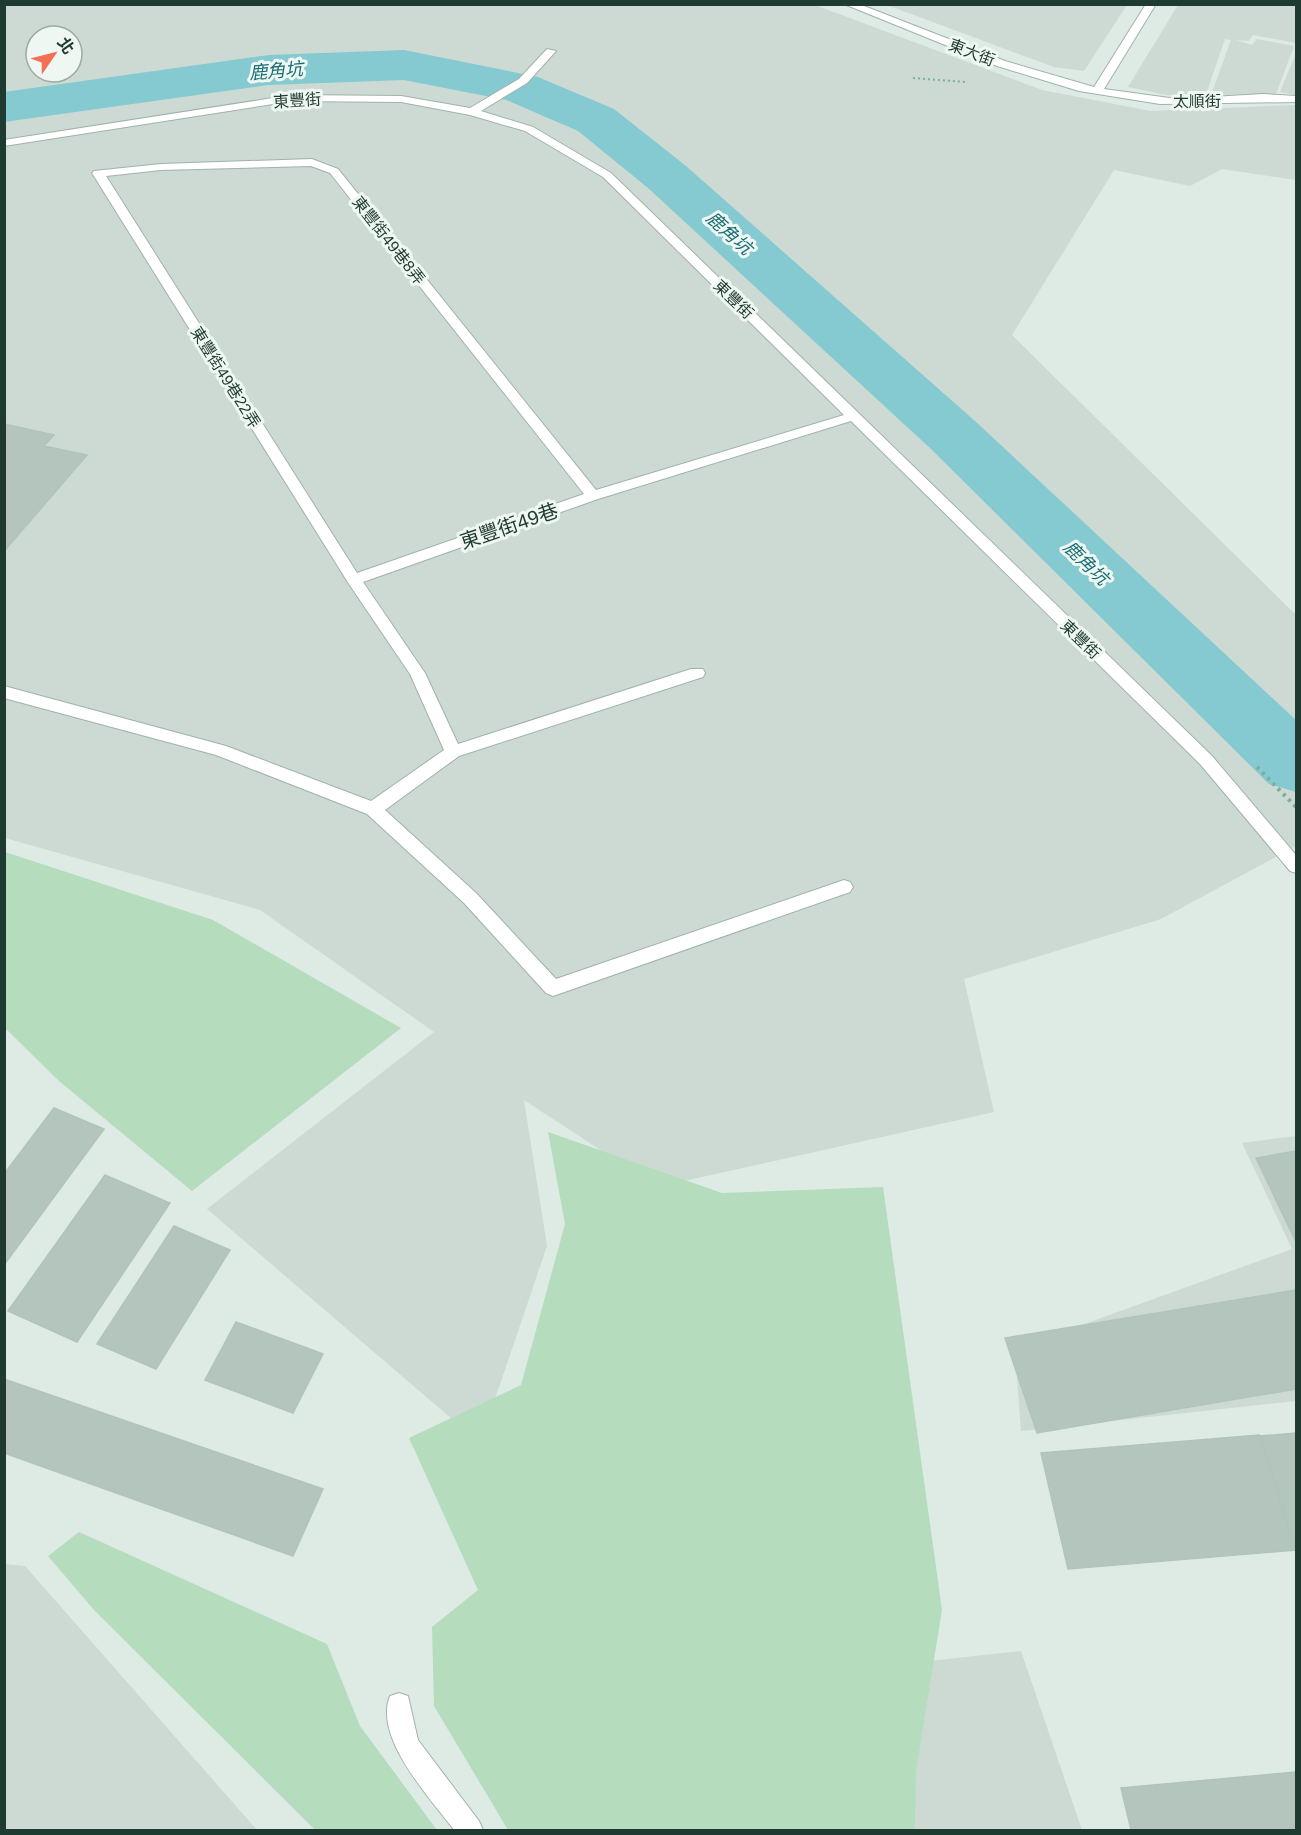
<svg xmlns="http://www.w3.org/2000/svg" width="1301" height="1835" viewBox="0 0 1301 1835" font-family="Helvetica,'Noto Sans TC',sans-serif">
  <rect width="100%" height="100%" fill="#deeae4"/>
  <!-- built -->
  <path fill="#ccdad3" fill-rule="evenodd" d="M 4,5 L 815,5 L 1042,90 L 1151,111 L 1296,105 L 1296,180 L 1222,169 L 1190,186 L 1114,170 L 1012,335 L 1296,615 L 1296,846 L 1161,919 L 964,979 L 994,1112 L 657,1187 L 524,1100 L 547,1246 L 480,1443 L 207,1209 L 434,1032 L 260,910 L 5,838 ZM 36,36 L 72,36 L 72,72 L 36,72 Z
    M 887,5 L 1127,5 L 1084,71 L 1054,67 Z
    M 1178,5 L 1296,5 L 1296,43 L 1253,35 L 1249,41 L 1236,40 L 1252,45 L 1257,39 L 1294,46 L 1276,94 L 1211,95 L 1231,40 L 1225,39 L 1206,94 L 1166,95 L 1128,87 Z
    M 1296,53 L 1296,95 L 1280,92 Z
    M 1296,1136 L 1296,1401 L 1021,1431 L 1015,1349 L 1292,1249 L 1242,1143 Z
    M 5,1564 L 25,1566 L 257,1830 L 5,1830 Z
    M 1021,1651 L 1082,1830 L 864,1830 L 857,1669 Z"/>
  <!-- green -->
  <path fill="#b6dcbe" d="M 5,852 L 213,920 L 401,1028 L 192,1191 L 59,1081 L 5,1028 Z
    M 548,1132 L 722,1193 L 883,1187 L 942,1610 L 916,1771 L 915,1830 L 508,1830 L 434,1706 L 432,1627 L 478,1590 L 409,1438 L 521,1385 L 565,1224 Z
    M 79,1532 L 327,1644 L 360,1726 L 437,1830 L 315,1830 L 94,1610 L 48,1556 Z"/>
  <g fill="none" stroke-linecap="round" stroke-linejoin="round">
    <!-- river -->
    <path fill="#85cad1" fill-rule="evenodd" d="M 404,50 L 538,77 L 614,109 L 686,166 L 975,421 L 1296,720 L 1296,792 L 1269,784 L 931,449 L 648,188 L 578,131 L 506,100 L 404,80 L 269,85 L 4,122 L 4,92 L 269,55 Z"/>
  </g>
  <!-- building -->
  <path fill="#b4c5bd" stroke="#b1c4ba" stroke-width="1.5" d="M 4,424 L 54,435 L 44,446 L 87,455 L 6,549 Z
    M 54,1108 L 104,1129 L 4,1265 L 4,1174 Z
    M 1296,1151 L 1296,1242 L 1256,1158 Z
    M 105,1175 L 170,1203 L 77,1342 L 8,1311 Z
    M 174,1226 L 230,1250 L 156,1369 L 97,1344 Z
    M 1296,1290 L 1296,1389 L 1037,1433 L 1005,1338 Z
    M 236,1322 L 323,1354 L 293,1413 L 205,1380 Z
    M 4,1379 L 323,1489 L 293,1556 L 4,1453 Z
    M 1296,1433 L 1296,1550 L 1260,1436 Z
    M 1259,1435 L 1296,1550 L 1068,1569 L 1041,1453 Z
    M 1296,1772 L 1296,1830 L 1131,1830 L 1121,1788 Z"/>
  <g fill="none" stroke-linecap="round" stroke-linejoin="round">
    <defs>
      <path id="service" d="M 399,1693 L 408,1696 L 418,1740 L 479,1821 L 483,1830 L 454,1830 C 431,1799 373,1738 390,1696 Z"/>
      <path id="minor" d="M 844,4 L 859,4 L 1005,61 L 1094,87 L 1146,4 L 1156,4 L 1104,89 L 1177,99 L 1263,94 L 1296,96 L 1296,102 L 1160,104 L 1079,91 L 997,66 Z
        M 547,49 L 556,51 L 527,83 L 481,111 L 533,127 L 611,173 L 1212,756 L 1296,855 L 1296,873 L 1290,871 L 1200,764 L 851,421 L 598,499 L 363,582 L 425,673 L 458,744 L 691,669 L 703,669 L 705,673 L 703,677 L 459,756 L 385,810 L 476,893 L 556,979 L 844,880 L 850,882 L 853,887 L 850,892 L 553,996 L 546,993 L 464,903 L 367,814 L 216,755 L 4,698 L 4,686 L 226,746 L 371,801 L 444,750 L 410,674 L 349,584 L 92,173 L 94,171 L 161,164 L 312,159 L 338,169 L 596,490 L 844,415 L 603,177 L 525,131 L 470,115 L 401,102 L 292,101 L 4,146 L 4,140 L 292,95 L 401,96 L 470,108 L 519,79 ZM 311,166 L 330,173 L 584,494 L 357,573 L 106,176 L 161,170 Z"/>
    </defs>
    <!-- service casing -->
    <use href="#service" stroke="#a1b2ab" stroke-width="2"/>
    <!-- minor casing -->
    <use href="#minor" stroke="#a1b2ab" stroke-width="2"/>
    <!-- path-far1 -->
    <path stroke="#7eae9c" stroke-width="2" stroke-dasharray="2 3" stroke-linecap="butt" d="M 913,78 L 966,82"/>
    <!-- path -->
    <path stroke="#7eae9c" stroke-width="4" stroke-dasharray="3 4.5" stroke-linecap="butt" d="M 1257,767 L 1296,807"/>
    <!-- service -->
    <use href="#service" fill="#fff" fill-rule="evenodd"/>
    <!-- minor -->
    <use href="#minor" fill="#fff" fill-rule="evenodd"/>
  </g>
  <g text-anchor="middle" stroke-width="6" stroke-linejoin="round" paint-order="stroke">
    <!-- far-street labels -->
    <g font-size="16" fill="#1f3a31" stroke="#eff7f2">
      <text transform="translate(972 52) rotate(21)" y="6">東大街</text>
      <text transform="translate(297 100) rotate(-4)" y="6">東豐街</text>
      <text x="1197" y="107">太順街</text>
      <text transform="translate(389 240) rotate(52)" y="6">東豐街49巷8弄</text>
      <text transform="translate(734 299) rotate(44)" y="6">東豐街</text>
      <text transform="translate(226 377) rotate(58)" y="6">東豐街49巷22弄</text>
      <text transform="translate(1081 639) rotate(44)" y="6">東豐街</text>
    </g>
    <!-- far-water labels -->
    <g font-size="18" font-style="italic" fill="#196d76" stroke="#eff7f2">
      <text transform="translate(276 71) rotate(-5)" y="6">鹿角坑</text>
      <text transform="translate(729 233) rotate(42)" y="6">鹿角坑</text>
      <text transform="translate(1086 563) rotate(44)" y="6">鹿角坑</text>
    </g>
    <!-- street labels -->
    <g font-size="20" fill="#1f3a31" stroke="#eff7f2">
      <text transform="translate(509 526) rotate(-19)" y="7">東豐街49巷</text>
    </g>
  </g>
  <!-- border -->
  <rect width="1301" height="1835" fill="none" stroke="#1f3a31" stroke-width="12"/>
  <!-- north arrow -->
  <g transform="translate(54 54) rotate(55)"><circle r="28" fill="#eff7f2" stroke="#9caba5" stroke-width="1.5"/>
  <path d="M0-4.5L10 22L0 15L-10 22Z" fill="#f46f53"/>
  <text y="-9" font-size="16" font-weight="bold" text-anchor="middle" fill="#1f3a31">北</text>
  </g>
</svg>
